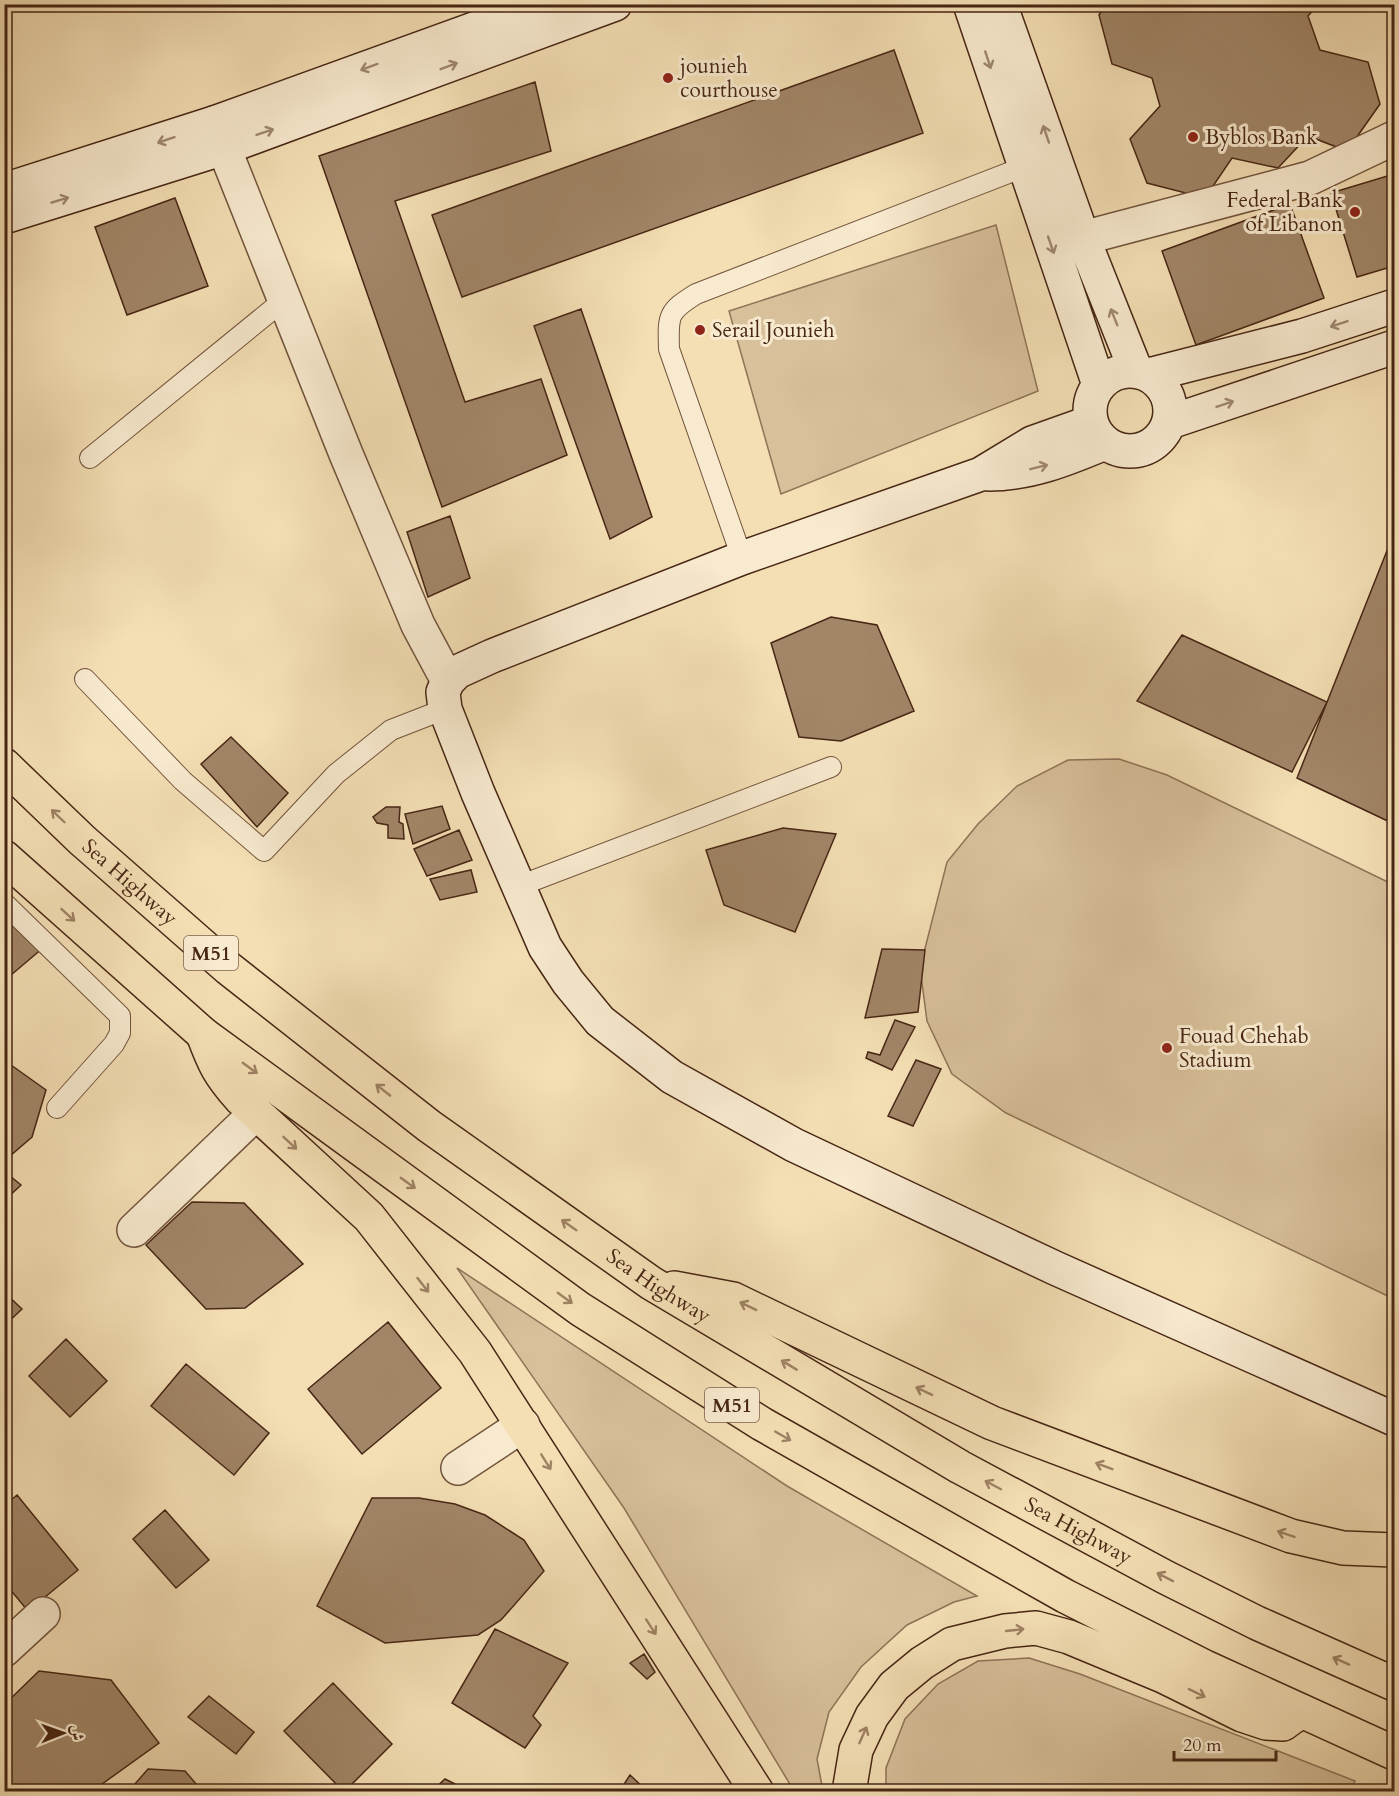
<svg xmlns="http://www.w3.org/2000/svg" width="1399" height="1796" viewBox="0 0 1399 1796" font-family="Cardo,Amiri,serif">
  <rect width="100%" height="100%" fill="#f4dfb5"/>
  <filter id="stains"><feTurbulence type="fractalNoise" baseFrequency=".00333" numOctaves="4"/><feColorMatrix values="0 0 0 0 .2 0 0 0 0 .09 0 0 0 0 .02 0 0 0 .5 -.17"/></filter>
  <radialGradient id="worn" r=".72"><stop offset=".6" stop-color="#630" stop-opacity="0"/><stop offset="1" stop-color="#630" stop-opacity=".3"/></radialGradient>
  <!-- green -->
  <path fill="#d7c09a" stroke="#8f7357" stroke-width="1.5" d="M 996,225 L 1038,391 L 781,494 L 729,311 Z
    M 1119,759 L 1167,775 L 1394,885 L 1394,1299 L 1006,1113 L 952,1074 L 927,1021 L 920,968 L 947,862 L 978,824 L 1017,786 L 1068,760 Z
    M 457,1268 L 787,1486 L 977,1596 L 954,1602 L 907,1625 L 861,1667 L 829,1712 L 817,1759 L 823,1791 L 794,1791 L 624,1508 Z
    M 1029,1658 L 1080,1674 L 1355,1781 L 1349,1792 L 886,1791 L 886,1768 L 905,1719 L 938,1684 L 978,1661 Z"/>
  <!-- building -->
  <path fill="#a18668" stroke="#472614" stroke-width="1.5" d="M 1106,4 L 1319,4 L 1308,16 L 1320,50 L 1368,62 L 1380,104 L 1347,151 L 1308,136 L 1278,168 L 1232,158 L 1205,198 L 1147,183 L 1130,139 L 1160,106 L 1152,78 L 1112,64 L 1099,15 Z
    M 894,50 L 923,133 L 462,297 L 432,215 Z
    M 535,82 L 551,151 L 395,201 L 465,402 L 541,379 L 567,455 L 442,507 L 319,156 Z
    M 1394,174 L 1394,266 L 1357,277 L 1331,193 Z
    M 175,198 L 208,286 L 127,315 L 95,227 Z
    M 1290,204 L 1324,298 L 1196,345 L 1162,251 Z
    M 581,309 L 652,517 L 610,539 L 534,326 Z
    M 450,516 L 470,578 L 428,597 L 407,532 Z
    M 1394,533 L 1394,824 L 1297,778 Z
    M 831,617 L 877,625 L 914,711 L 841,741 L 799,737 L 771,643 Z
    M 1182,635 L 1327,702 L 1292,772 L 1137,701 Z
    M 231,737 L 288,793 L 257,827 L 201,764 Z
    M 442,806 L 450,829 L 413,844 L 405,814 Z
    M 386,807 L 400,807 L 399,822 L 403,824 L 404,839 L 388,838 L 388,825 L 377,823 L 373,817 Z
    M 783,828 L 836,834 L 795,932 L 724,905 L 706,850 Z
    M 459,830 L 472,860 L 427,876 L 414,849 Z
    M 471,870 L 477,892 L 440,900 L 430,879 Z
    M 4,911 L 44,947 L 4,981 Z
    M 882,949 L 925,950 L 918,1012 L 865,1018 Z
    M 895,1020 L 915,1027 L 892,1070 L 866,1058 L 868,1052 L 880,1055 Z
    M 4,1060 L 46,1090 L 32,1137 L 4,1161 Z
    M 916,1060 L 941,1069 L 913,1126 L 888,1116 Z
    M 4,1171 L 21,1185 L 4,1201 Z
    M 192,1202 L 244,1203 L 303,1264 L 245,1308 L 206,1309 L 146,1245 Z
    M 4,1292 L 22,1309 L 4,1326 Z
    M 388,1322 L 441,1388 L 362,1454 L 308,1389 Z
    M 66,1339 L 107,1381 L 70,1417 L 29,1376 Z
    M 186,1364 L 269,1433 L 234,1475 L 151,1406 Z
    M 17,1495 L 78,1570 L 28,1611 L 4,1582 L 4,1506 Z
    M 372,1498 L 419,1498 L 455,1504 L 485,1515 L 524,1540 L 544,1571 L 501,1620 L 478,1635 L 385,1643 L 317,1606 Z
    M 165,1510 L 209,1560 L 176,1588 L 133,1539 Z
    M 495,1629 L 568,1663 L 533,1716 L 541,1725 L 525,1748 L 452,1703 Z
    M 644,1654 L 655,1672 L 647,1679 L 630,1663 Z
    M 39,1671 L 111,1680 L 159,1743 L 91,1792 L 4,1792 L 4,1705 Z
    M 333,1683 L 392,1744 L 344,1792 L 284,1731 Z
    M 209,1696 L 254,1732 L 236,1754 L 188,1717 Z
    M 148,1769 L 185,1771 L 203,1792 L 128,1792 Z
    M 630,1775 L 646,1790 L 646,1792 L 619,1792 Z
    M 445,1779 L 471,1792 L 431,1792 Z"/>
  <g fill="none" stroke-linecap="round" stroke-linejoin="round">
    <defs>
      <path id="lane" d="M 90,458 L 284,300
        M 742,558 L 669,349 C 668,316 667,312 696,294 L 1024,167
        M 85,679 L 183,781 L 264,851 L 336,774 L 391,730 L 445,709
        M 519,886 L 831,767
        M 4,903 L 120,1016 L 120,1033 L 114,1044 L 57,1108"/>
      <path id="street" d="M 214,123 L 346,454 L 418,625 L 448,681
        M 1083,238 L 1310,178 L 1394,138
        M 134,1230 L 256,1113
        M 458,1468 L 523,1425
        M 4,1650 L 43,1614"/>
      <path id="secondary" d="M 970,4 L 1099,385
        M 1000,4 L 1083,238 L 1136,371
        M 4,190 L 214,123 L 543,4
        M 4,217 L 224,148 L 615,4
        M1090 411a40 40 0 1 1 80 0a40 40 0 1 1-80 0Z
        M 1149,375 L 1302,336 L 1394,306
        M 1091,422 L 1032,443 L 981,474 L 742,558 L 492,656 L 457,672 L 448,681 L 443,692 L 445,709 L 478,793 L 545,947 L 568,982 L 600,1021 L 672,1077 L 794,1145 L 1055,1268 L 1394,1419
        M 1170,422 L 1394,347
        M 989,474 C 1030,474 1067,459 1105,443"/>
      <g id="highway">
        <path id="s1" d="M 4,765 L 82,840 L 228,968 L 429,1126 L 651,1283 L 960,1467 L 1165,1577 L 1257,1623 L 1394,1684"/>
        <path d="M 4,857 L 203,1034 L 580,1309 L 762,1424 L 1065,1596 L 1205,1667 L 1394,1753"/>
        <path d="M 203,1034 C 214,1064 219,1074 240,1098 L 369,1217 L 475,1352 L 757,1792"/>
        <path d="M 674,1288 L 733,1299 L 992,1423 L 1291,1536 L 1343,1548 L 1394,1550"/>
        <path d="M 849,1792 L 856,1750 L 872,1716 L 894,1686 L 922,1663 L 952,1644 L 1005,1631 L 1036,1628 L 1069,1637 L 1163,1676 L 1242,1715 L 1266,1723 L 1283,1724 L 1301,1711"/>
      </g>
    </defs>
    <!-- lane casing -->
    <use href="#lane" stroke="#72543c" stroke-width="22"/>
    <!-- street casing -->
    <use href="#street" stroke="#72543c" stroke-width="36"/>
    <!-- secondary casing -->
    <use href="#secondary" stroke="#472614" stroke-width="36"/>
    <!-- highway casing -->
    <use href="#highway" stroke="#472614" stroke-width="36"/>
    <!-- lane -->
    <use href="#lane" stroke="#f8eacf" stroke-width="20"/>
    <!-- street -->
    <use href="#street" stroke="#f8eacf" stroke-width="33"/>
    <!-- secondary -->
    <use href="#secondary" stroke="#f8eacf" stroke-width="33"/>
    <!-- highway -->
    <use href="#highway" stroke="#f4dfb5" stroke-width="33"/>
  </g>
  <!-- one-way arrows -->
  <defs><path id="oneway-shaft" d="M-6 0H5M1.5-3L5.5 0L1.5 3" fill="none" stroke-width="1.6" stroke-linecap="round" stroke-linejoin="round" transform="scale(1.5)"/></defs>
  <g stroke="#a08872">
    <use href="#oneway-shaft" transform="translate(988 60) rotate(72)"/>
    <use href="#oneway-shaft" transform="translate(449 66) rotate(-21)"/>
    <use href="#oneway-shaft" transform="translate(369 67) rotate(160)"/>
    <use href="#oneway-shaft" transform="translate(265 132) rotate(-19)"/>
    <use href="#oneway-shaft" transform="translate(1046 134) rotate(-109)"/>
    <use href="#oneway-shaft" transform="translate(166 140) rotate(161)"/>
    <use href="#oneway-shaft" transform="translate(60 200) rotate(-17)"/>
    <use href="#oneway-shaft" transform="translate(1051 245) rotate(71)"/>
    <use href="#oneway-shaft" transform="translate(1114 317) rotate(-112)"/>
    <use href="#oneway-shaft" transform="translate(1339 324) rotate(162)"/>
    <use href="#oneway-shaft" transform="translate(1225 404) rotate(-19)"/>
    <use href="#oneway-shaft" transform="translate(1039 467) rotate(-14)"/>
  </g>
  <g stroke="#9e8264">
    <use href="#oneway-shaft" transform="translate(58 816) rotate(-136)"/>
    <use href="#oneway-shaft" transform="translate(68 915) rotate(42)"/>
    <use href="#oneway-shaft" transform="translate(250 1068) rotate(36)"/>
    <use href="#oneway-shaft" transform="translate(383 1090) rotate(-142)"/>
    <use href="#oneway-shaft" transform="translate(290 1143) rotate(43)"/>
    <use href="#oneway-shaft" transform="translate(408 1183) rotate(36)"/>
    <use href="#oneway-shaft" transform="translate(569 1225) rotate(-145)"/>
    <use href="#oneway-shaft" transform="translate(423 1285) rotate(52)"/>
    <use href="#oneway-shaft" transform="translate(565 1298) rotate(36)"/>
    <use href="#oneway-shaft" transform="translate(748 1306) rotate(-154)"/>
    <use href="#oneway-shaft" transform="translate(789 1365) rotate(-149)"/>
    <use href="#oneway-shaft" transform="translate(924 1391) rotate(-155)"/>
    <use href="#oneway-shaft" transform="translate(783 1436) rotate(30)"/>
    <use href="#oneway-shaft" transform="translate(546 1462) rotate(58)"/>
    <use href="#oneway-shaft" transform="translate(1104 1466) rotate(-159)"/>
    <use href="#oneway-shaft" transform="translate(993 1485) rotate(-152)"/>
    <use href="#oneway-shaft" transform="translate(1286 1534) rotate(-161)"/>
    <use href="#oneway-shaft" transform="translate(1165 1577) rotate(-153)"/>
    <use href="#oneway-shaft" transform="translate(651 1627) rotate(57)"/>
    <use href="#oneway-shaft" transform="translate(1015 1630) rotate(-6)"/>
    <use href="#oneway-shaft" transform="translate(1341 1661) rotate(-156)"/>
    <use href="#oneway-shaft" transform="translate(1197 1693) rotate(26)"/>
    <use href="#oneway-shaft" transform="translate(863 1735) rotate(-66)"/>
  </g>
  <!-- markers -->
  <g fill="#8f2418" stroke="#f8eacf" stroke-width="2">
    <circle cx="668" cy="78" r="6"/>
    <circle cx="1193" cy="137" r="6"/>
    <circle cx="1355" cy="212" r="6"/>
    <circle cx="700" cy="330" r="6"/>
    <circle cx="1167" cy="1048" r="6"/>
  </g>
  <g text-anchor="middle" stroke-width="6" stroke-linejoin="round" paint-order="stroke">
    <!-- shield labels -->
    <g fill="#f8eacf" stroke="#7c614c" stroke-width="1.5">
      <rect x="184" y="936" width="54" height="34" rx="4.5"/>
      <rect x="705" y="1388" width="54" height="34" rx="4.5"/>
    </g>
    <g font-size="20" font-weight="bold" fill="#472614">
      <text x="211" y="960">M51</text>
      <text x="732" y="1412">M51</text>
    </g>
    <!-- poi labels -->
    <g font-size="21" fill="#472614" stroke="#f8eacf" text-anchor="start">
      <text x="680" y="73">jounieh<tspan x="680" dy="24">courthouse</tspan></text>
      <text x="1205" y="144">Byblos Bank</text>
      <text x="1343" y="207" text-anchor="end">Federal Bank<tspan x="1343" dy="24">of Libanon</tspan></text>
      <text x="712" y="337">Serail Jounieh</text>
      <text x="1179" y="1043">Fouad Chehab<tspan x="1179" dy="24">Stadium</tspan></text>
    </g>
    <!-- street labels -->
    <g font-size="21" fill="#472614" stroke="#f8eacf">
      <text dy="7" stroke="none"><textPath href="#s1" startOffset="172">Sea Highway</textPath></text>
      <text dy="7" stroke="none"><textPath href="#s1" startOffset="838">Sea Highway</textPath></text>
      <text dy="7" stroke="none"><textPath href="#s1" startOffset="1324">Sea Highway</textPath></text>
    </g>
  </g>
  <!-- margin -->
  <rect width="1399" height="1796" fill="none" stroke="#f4dfb5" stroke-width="24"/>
  <rect x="6" y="6" width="1387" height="1784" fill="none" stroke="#472614" stroke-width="3"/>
  <rect x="12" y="12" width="1375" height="1772" fill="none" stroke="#472614" stroke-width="1.5"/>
  <!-- north arrow -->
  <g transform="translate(63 1733) rotate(89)" stroke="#f8eacf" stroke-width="4.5" paint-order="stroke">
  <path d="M0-4.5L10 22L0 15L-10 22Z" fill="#472614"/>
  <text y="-9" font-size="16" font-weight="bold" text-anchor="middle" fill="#472614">ش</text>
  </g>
  <!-- scale -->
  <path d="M1174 1751v9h102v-9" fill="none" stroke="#472614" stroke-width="3"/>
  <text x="1183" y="1751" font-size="18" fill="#472614" stroke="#f8eacf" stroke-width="4.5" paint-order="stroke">20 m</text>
  <rect width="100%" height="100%" filter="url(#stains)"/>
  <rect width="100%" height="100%" fill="url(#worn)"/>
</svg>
